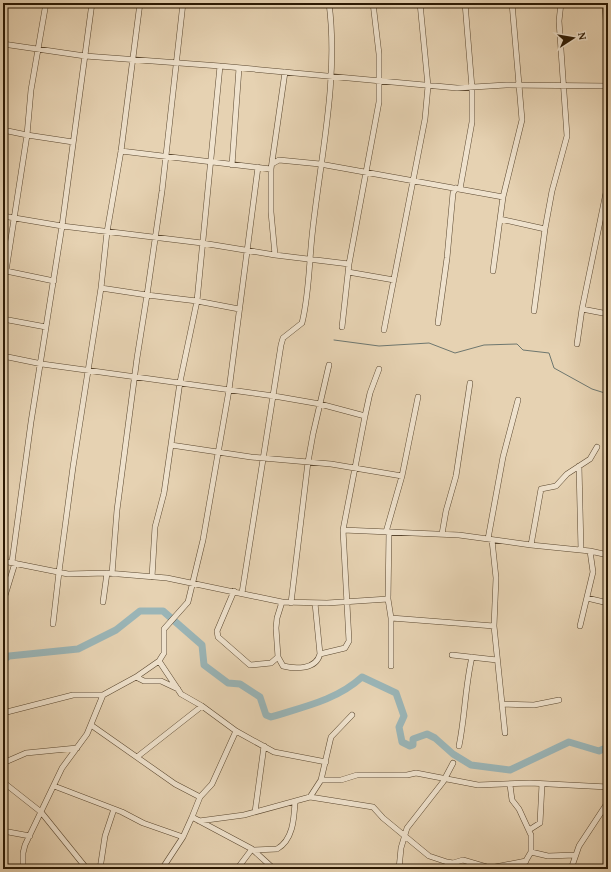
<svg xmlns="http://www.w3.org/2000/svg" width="611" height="872" viewBox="0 0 611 872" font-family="'Gentium Book Plus',serif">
  <rect width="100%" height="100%" fill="#e6d2b2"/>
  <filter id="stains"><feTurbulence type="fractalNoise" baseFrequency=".005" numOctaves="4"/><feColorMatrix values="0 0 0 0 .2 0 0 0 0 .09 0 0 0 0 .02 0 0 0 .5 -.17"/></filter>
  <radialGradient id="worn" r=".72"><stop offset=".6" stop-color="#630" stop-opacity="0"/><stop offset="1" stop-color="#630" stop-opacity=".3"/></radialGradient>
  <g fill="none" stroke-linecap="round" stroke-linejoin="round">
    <!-- stream -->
    <path stroke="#6e776f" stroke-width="1" d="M 334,340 L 379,346 L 429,343 L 455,353 L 484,345 L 517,344 L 523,350 L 549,353 L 554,368 L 592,389 L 608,394"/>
    <!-- river -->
    <path stroke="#9ab5b7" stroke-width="7" d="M 3,660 L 9,656 L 78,649 L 116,630 L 140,611 L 163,611 L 202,645 L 204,665 L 228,683 L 240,684 L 260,697 L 266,715 L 271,717 C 303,707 337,700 362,677 L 396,693 L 404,716 L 399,727 L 402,742 L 410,746 L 413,745 L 413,739 L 427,734 L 435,738 L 453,754 L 471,765 L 510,770 L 569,742 L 599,751 L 608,747"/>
    <defs>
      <path id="minor" d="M 46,3 L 31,90 L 27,135 L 6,271 L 54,281
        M 183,3 L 162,191 L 147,295 L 197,301 L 239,309
        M 605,3 L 608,56
        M 3,44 L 85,56 L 220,66 L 457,88 L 506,85 L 608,86
        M 285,72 L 271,169 L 271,212 L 275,255 L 349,264
        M 3,130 L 27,135 L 73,142
        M 121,151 L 271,169
        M 272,164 L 279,160 L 320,164 L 503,197
        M 232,165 L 239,68
        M 460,189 L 472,122 L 472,88 L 465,3
        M 3,216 L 62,226 L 202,243 L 275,255
        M 500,219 L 545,229
        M 493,271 L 503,197 L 522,120 L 512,3
        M 348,272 L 394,280
        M 101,288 L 147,295 L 137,358 L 117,510 L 112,574
        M 582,309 L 608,314
        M 534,311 L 545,229 L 552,191 L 567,136 L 559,21 L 561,3
        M 3,319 L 46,327
        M 438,323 L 447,258 L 453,193 L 456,188
        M 342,327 L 349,264 L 379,102 L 379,54 L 373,3
        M 384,330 L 425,119 L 428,86 L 420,3
        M 577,344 L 582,309 L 608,183
        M 3,356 L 42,364 L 274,396 L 320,404 L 365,416
        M 379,369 L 370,393 L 365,416 L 343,530 L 459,535 L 531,545 L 590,551 L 608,555
        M 171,445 L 251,457 L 331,464 L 402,476 L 386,532
        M 579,466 L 581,550
        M 402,476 L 418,397
        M 389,532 L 388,599 L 391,618 L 391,666
        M 442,534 L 446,511 L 456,476 L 470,383
        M 488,539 L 503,457 L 518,400
        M 492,540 L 496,578 L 494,626 L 505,733
        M 531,545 L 541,489 L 556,486 L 567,474 L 590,459 L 597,447
        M 3,561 L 68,574 L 107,573 L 167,578 L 282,602 L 327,603 L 388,599
        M 12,562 L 31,422 L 62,226 L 92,3
        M 152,577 L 155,527 L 164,493 L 180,382 L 197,301 L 220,66
        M 234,591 L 217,631 L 218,637 L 250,665 L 271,663 L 278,657
        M 242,593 L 281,345 L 283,338 L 302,323 C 309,295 309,265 312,236 C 320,159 339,80 329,3
        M 587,598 L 608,603
        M 3,602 L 15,563
        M 103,602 L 107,573
        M 282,602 L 277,618 L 276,628 L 278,657 L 283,666 C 295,669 316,670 320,654 L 315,603
        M 291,603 L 308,462 L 313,434 L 329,365
        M 391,618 L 494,626
        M 53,624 L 59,572 L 73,467 L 101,288 L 107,232 L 121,151 L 140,3
        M 580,626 L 593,572 L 590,551
        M 320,654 L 345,648 L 349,641 L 343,530
        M 452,655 L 497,660
        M 159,661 L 181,694 L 202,706 L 236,731 L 274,752 L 326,762
        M 136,677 L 144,681 L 161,681 L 178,689
        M 502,704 L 534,705 L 559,700
        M 3,713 L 73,695 L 103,695
        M 91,725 L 175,784 L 200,797
        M 459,746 C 465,717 465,687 472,657
        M 137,757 L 202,706
        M 3,763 L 26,753 L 77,748
        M 321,780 L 341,780 L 357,775 L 407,775 L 416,773 L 478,785 L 530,783 L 608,787
        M 3,782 L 41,812 L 87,869
        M 510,785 L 512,800 L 519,809 L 531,835 L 531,852 L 521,869
        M 54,786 L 122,812 L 143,823 L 183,837
        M 310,797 L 373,807 L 383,818 L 429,856 L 447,862 L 453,863 L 463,860 L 490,868 L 526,861
        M 255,812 L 264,746
        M 192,817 L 200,797 L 212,784 L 236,731
        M 199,821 L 244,815 L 310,797 L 321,780 L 331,737 L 352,715
        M 529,830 L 540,823 L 542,784
        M 3,831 L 30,836
        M 254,850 L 277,849 C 293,840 294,819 295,802
        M 531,852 L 548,856 L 575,855
        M 23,869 L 23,853 L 25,845 L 62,768 L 87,734 L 103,695 L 136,677 L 159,661 L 164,653 L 164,629 L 188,602 L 203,540 L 229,390 L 258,167
        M 100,869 L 105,836 L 114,809
        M 162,869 L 183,837 L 192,817 L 252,849 L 274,869
        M 237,869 L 252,849
        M 399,869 L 401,848 L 407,828 L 443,782 L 453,763
        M 571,869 L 579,846 L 608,802"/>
    </defs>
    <!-- minor casing -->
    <use href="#minor" stroke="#5a472f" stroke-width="6"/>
    <!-- minor -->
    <use href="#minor" stroke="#efe2cd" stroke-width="5"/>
  </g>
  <!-- margin -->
  <rect width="611" height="872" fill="none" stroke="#e6d2b2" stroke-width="16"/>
  <rect x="4" y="4" width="603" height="864" fill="none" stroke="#2b1903" stroke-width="2"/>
  <rect x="8" y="8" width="595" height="856" fill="none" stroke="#2b1903"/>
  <!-- north arrow -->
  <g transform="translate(573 38) rotate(78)" stroke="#efe2cd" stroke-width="3" paint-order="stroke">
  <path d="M0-3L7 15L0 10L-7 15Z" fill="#2b1903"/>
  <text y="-6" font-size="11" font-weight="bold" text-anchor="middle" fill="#2b1903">N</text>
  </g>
  <rect width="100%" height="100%" filter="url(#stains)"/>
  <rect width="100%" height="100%" fill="url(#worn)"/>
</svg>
